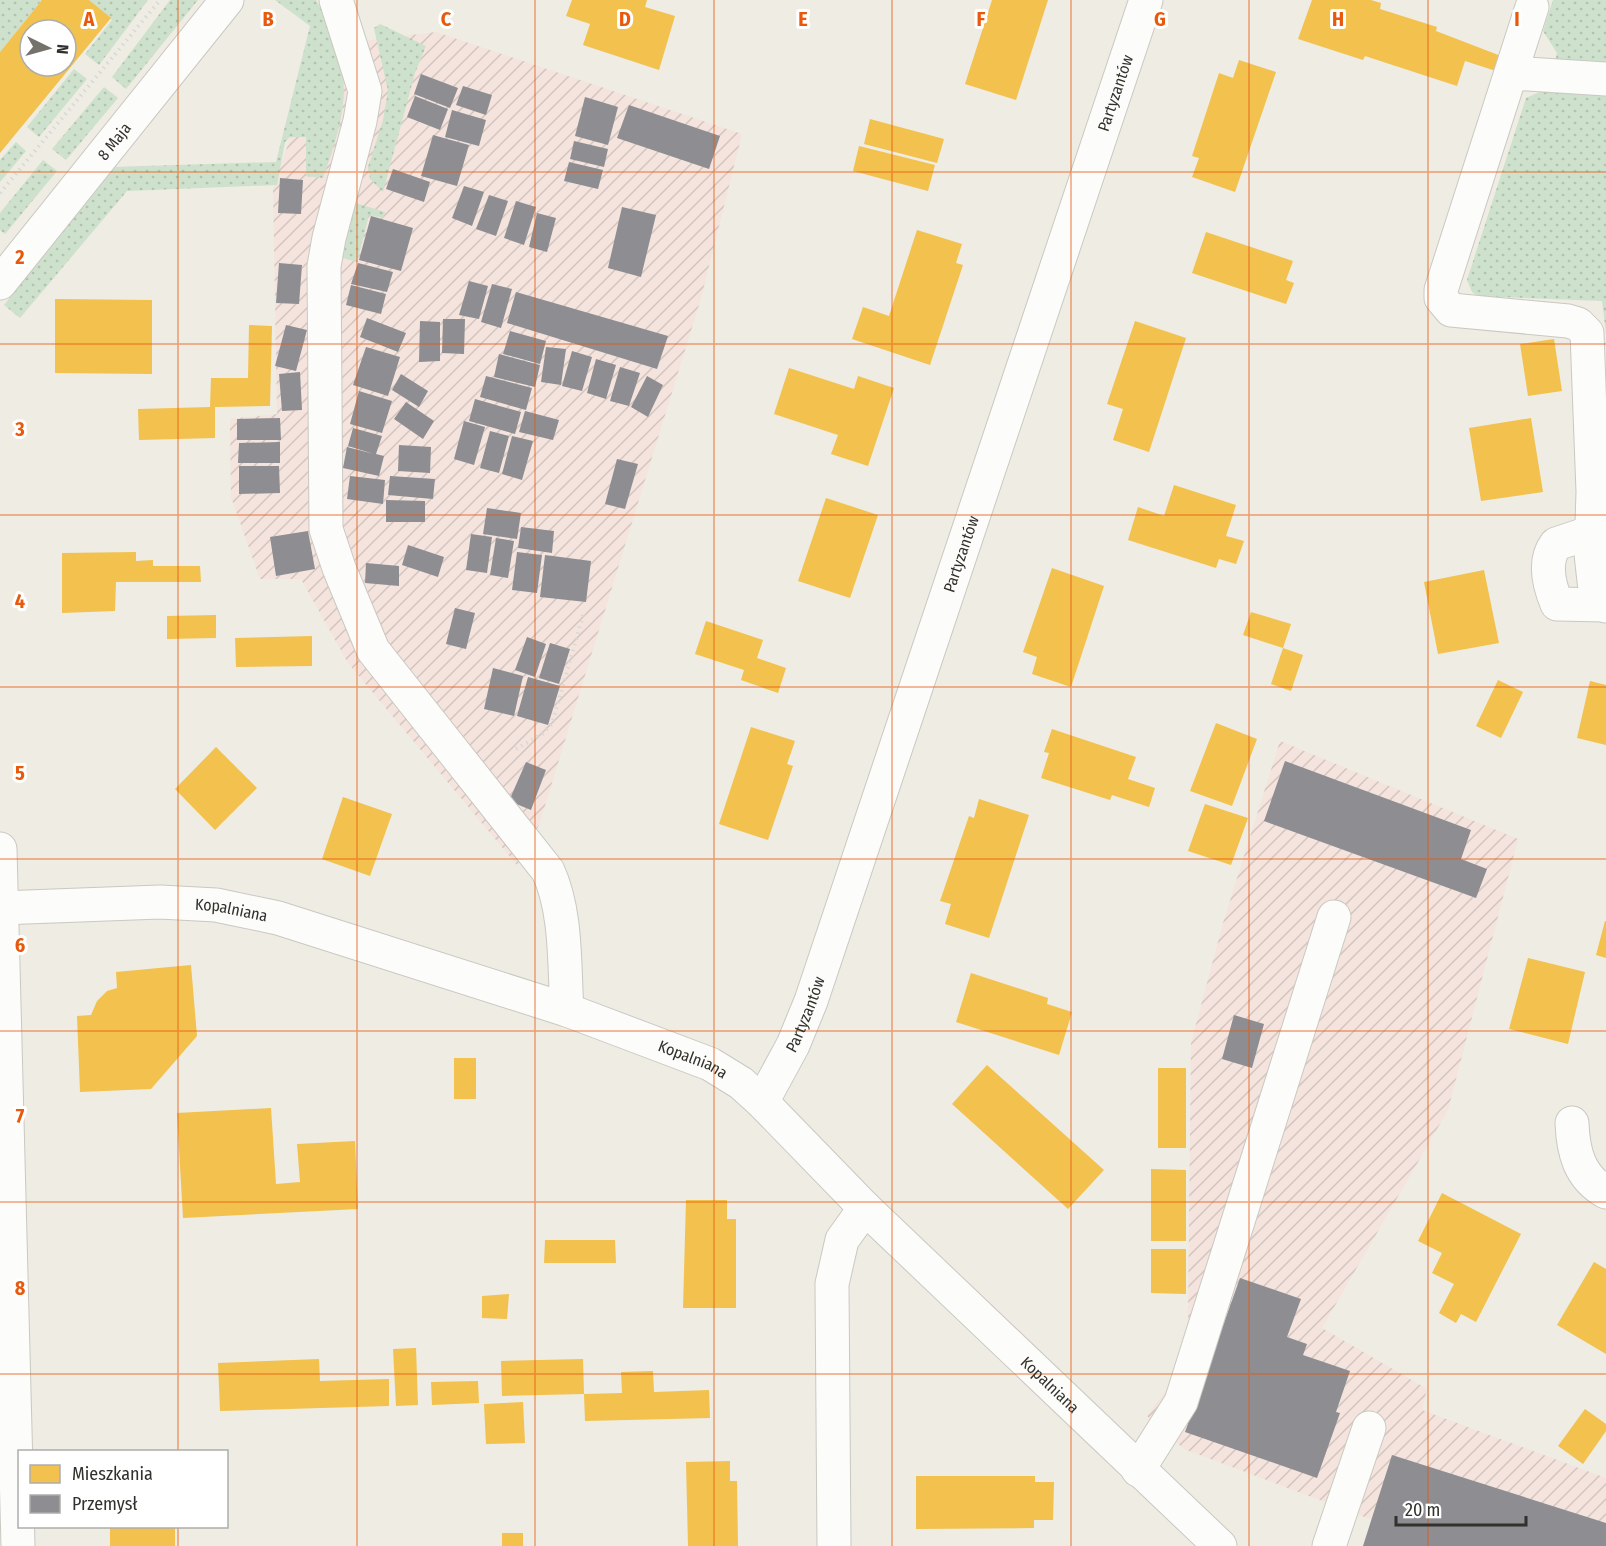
<svg xmlns="http://www.w3.org/2000/svg" width="1606" height="1546" viewBox="0 0 1606 1546" font-family="'Fira Sans Condensed',sans-serif">
  <defs>
    <pattern id="industrial-furrows" width="10" height="10" patternUnits="userSpaceOnUse" patternTransform="scale(1.5)"><rect width="10" height="10" fill="#f4e4dd"/><path d="M-1 1l2-2M0 10L10 0M9 11l2-2" fill="none" stroke="#d2c4be"/></pattern>
    <pattern id="green-dots" width="8" height="8" patternUnits="userSpaceOnUse" patternTransform="scale(1.5)"><rect width="8" height="8" fill="#cee1cc"/><path d="M2 2h.1M6 6h.1" fill="none" stroke="#b1c2af" stroke-width="1.8" stroke-linecap="round"/></pattern>
  </defs>
  <rect width="100%" height="100%" fill="#eeece3"/>
  <!-- industrial -->
  <path fill="url(#industrial-furrows)" d="M 436,32 L 742,134 L 701,298 L 539,825 L 517,865 L 348,663 L 301,579 L 260,579 L 231,497 L 230,419 L 277,414 L 273,189 L 321,46 Z
    M 1280,741 L 1518,839 L 1448,1110 L 1322,1328 L 1427,1389 L 1422,1410 L 1606,1478 L 1606,1546 L 1378,1522 L 1184,1449 L 1147,1416 L 1171,1384 L 1188,1322 L 1191,1043 L 1223,923 Z"/>
  <!-- green -->
  <path fill="url(#green-dots)" d="M 0,0 L 42,0 L 0,52 Z
    M 89,0 L 148,0 L 99,65 L 85,54 L 112,20 Z
    M 170,0 L 198,0 L 126,89 L 112,77 Z
    M 275,0 L 316,0 C 355,70 349,106 323,178 L 306,176 L 306,137 L 290,137 L 285,142 L 277,185 L 127,191 L 20,318 L 4,305 L 113,167 L 276,162 L 310,26 Z
    M 1553,0 L 1606,0 L 1606,333 L 1602,301 L 1477,296 L 1472,292 L 1467,280 L 1526,98 L 1549,88 L 1557,53 L 1543,31 Z
    M 380,24 L 426,46 L 415,73 L 383,192 L 370,179 L 368,167 L 383,120 L 388,91 L 374,28 Z
    M 74,69 L 87,79 L 39,137 L 27,127 Z
    M 104,87 L 118,98 L 66,160 L 52,149 Z
    M 16,142 L 26,151 L 0,182 L 0,160 Z
    M 43,160 L 57,171 L 5,234 L 0,230 L 0,213 Z
    M 356,203 L 385,212 L 383,218 L 369,215 L 357,262 L 343,258 L 343,251 Z"/>
  <!-- homes -->
  <path fill="#f2c14e" fill-rule="evenodd" d="M 42,0 L 89,0 L 111,18 L 0,153 L 0,52 ZM 30,30 L 66,30 L 66,66 L 30,66 Z
    M 572,0 L 647,0 L 645,7 L 675,16 L 659,70 L 583,45 L 590,24 L 566,16 Z
    M 992,0 L 1048,0 L 1016,100 L 965,84 Z
    M 1312,0 L 1371,0 L 1381,3 L 1380,9 L 1437,27 L 1436,31 L 1501,56 L 1496,71 L 1465,61 L 1457,86 L 1365,56 L 1363,60 L 1298,39 Z
    M 1239,60 L 1276,72 L 1235,192 L 1192,177 L 1199,158 L 1192,156 L 1219,73 L 1233,78 Z
    M 870,119 L 944,139 L 937,163 L 864,144 Z
    M 859,146 L 935,165 L 928,191 L 853,171 Z
    M 917,230 L 962,244 L 956,263 L 963,265 L 930,365 L 852,339 L 863,307 L 889,316 Z
    M 1206,232 L 1293,261 L 1286,280 L 1294,283 L 1286,304 L 1192,273 Z
    M 55,299 L 152,300 L 152,374 L 55,373 Z
    M 1135,321 L 1186,338 L 1149,452 L 1113,440 L 1123,409 L 1107,404 Z
    M 249,325 L 272,326 L 270,406 L 215,407 L 215,438 L 139,440 L 138,409 L 210,407 L 211,378 L 248,378 Z
    M 1554,339 L 1562,391 L 1528,396 L 1520,344 Z
    M 789,368 L 854,389 L 858,376 L 894,388 L 868,466 L 831,454 L 838,435 L 774,414 Z
    M 1531,418 L 1543,492 L 1481,501 L 1469,428 Z
    M 1174,485 L 1236,505 L 1226,536 L 1244,541 L 1236,564 L 1219,559 L 1216,568 L 1128,540 L 1138,507 L 1164,516 Z
    M 826,498 L 878,515 L 850,598 L 798,581 Z
    M 136,552 L 136,561 L 153,560 L 153,566 L 200,566 L 201,582 L 116,582 L 115,611 L 62,613 L 62,553 Z
    M 1052,568 L 1104,586 L 1071,687 L 1032,674 L 1037,657 L 1023,652 Z
    M 1484,570 L 1499,643 L 1438,654 L 1424,582 Z
    M 1251,612 L 1291,624 L 1283,648 L 1243,635 Z
    M 216,615 L 216,638 L 167,639 L 167,616 Z
    M 706,621 L 763,640 L 757,658 L 786,668 L 778,693 L 741,680 L 744,670 L 695,654 Z
    M 312,636 L 312,666 L 236,667 L 235,638 Z
    M 1283,648 L 1303,655 L 1291,691 L 1271,684 Z
    M 1498,680 L 1523,692 L 1501,738 L 1476,726 Z
    M 1590,681 L 1606,685 L 1606,745 L 1577,738 Z
    M 1216,723 L 1257,739 L 1232,806 L 1190,791 Z
    M 751,727 L 795,741 L 787,764 L 793,766 L 768,840 L 719,824 Z
    M 1052,729 L 1136,757 L 1128,779 L 1155,788 L 1149,807 L 1112,795 L 1110,800 L 1041,778 L 1049,753 L 1044,752 Z
    M 216,747 L 257,788 L 215,830 L 175,789 Z
    M 343,797 L 392,814 L 370,876 L 322,859 Z
    M 979,799 L 1029,815 L 989,938 L 945,924 L 951,904 L 940,901 L 969,816 L 974,818 Z
    M 1205,804 L 1248,818 L 1231,865 L 1188,851 Z
    M 1605,921 L 1606,921 L 1606,958 L 1596,955 Z
    M 1528,958 L 1585,972 L 1568,1044 L 1509,1029 Z
    M 191,965 L 197,1036 L 151,1089 L 80,1092 L 77,1016 L 91,1015 L 97,1001 L 107,991 L 117,988 L 116,972 Z
    M 971,973 L 1048,998 L 1047,1004 L 1072,1012 L 1059,1055 L 956,1022 Z
    M 454,1058 L 476,1058 L 476,1099 L 454,1099 Z
    M 987,1065 L 1104,1170 L 1068,1209 L 952,1104 Z
    M 1158,1068 L 1186,1068 L 1186,1148 L 1158,1148 Z
    M 271,1108 L 276,1184 L 300,1182 L 297,1144 L 355,1141 L 358,1209 L 183,1218 L 177,1113 Z
    M 1151,1169 L 1186,1170 L 1186,1241 L 1151,1241 Z
    M 1442,1193 L 1521,1234 L 1476,1322 L 1461,1314 L 1456,1323 L 1439,1313 L 1454,1284 L 1432,1273 L 1442,1253 L 1418,1241 Z
    M 686,1200 L 727,1200 L 727,1219 L 736,1219 L 736,1308 L 683,1308 Z
    M 545,1240 L 615,1240 L 616,1263 L 544,1263 Z
    M 1151,1249 L 1186,1249 L 1186,1294 L 1151,1293 Z
    M 1594,1262 L 1606,1269 L 1606,1354 L 1557,1325 Z
    M 509,1294 L 507,1319 L 482,1318 L 482,1296 Z
    M 416,1348 L 418,1405 L 396,1406 L 393,1349 Z
    M 319,1359 L 320,1381 L 389,1379 L 389,1406 L 220,1411 L 218,1363 Z
    M 583,1359 L 584,1394 L 502,1396 L 501,1361 Z
    M 653,1371 L 654,1392 L 709,1390 L 710,1418 L 585,1421 L 584,1394 L 622,1393 L 621,1372 Z
    M 478,1381 L 479,1403 L 432,1405 L 431,1382 Z
    M 523,1402 L 525,1443 L 486,1444 L 484,1404 Z
    M 1585,1409 L 1606,1424 L 1606,1431 L 1583,1464 L 1558,1446 Z
    M 730,1461 L 730,1481 L 737,1481 L 738,1546 L 688,1546 L 686,1462 Z
    M 916,1476 L 1035,1476 L 1035,1482 L 1054,1482 L 1053,1520 L 1034,1520 L 1034,1528 L 916,1529 Z
    M 110,1527 L 175,1527 L 175,1546 L 110,1546 Z
    M 502,1533 L 523,1533 L 523,1546 L 502,1546 Z"/>
  <!-- industry -->
  <path fill="#8d8d92" d="M 421,74 L 458,88 L 450,108 L 414,94 Z
    M 463,86 L 492,95 L 486,115 L 456,105 Z
    M 415,96 L 448,109 L 440,130 L 407,117 Z
    M 585,97 L 618,107 L 608,145 L 575,136 Z
    M 629,105 L 720,136 L 709,169 L 617,138 Z
    M 452,110 L 486,120 L 479,146 L 445,137 Z
    M 433,135 L 469,145 L 457,186 L 421,176 Z
    M 574,141 L 608,149 L 604,167 L 570,159 Z
    M 569,162 L 603,170 L 598,189 L 564,181 Z
    M 393,169 L 430,182 L 424,202 L 386,189 Z
    M 280,178 L 303,180 L 301,214 L 278,213 Z
    M 464,186 L 484,192 L 472,226 L 452,218 Z
    M 489,195 L 508,201 L 496,236 L 476,229 Z
    M 516,201 L 536,207 L 524,245 L 504,238 Z
    M 622,207 L 656,215 L 641,277 L 608,268 Z
    M 537,213 L 556,218 L 547,252 L 529,247 Z
    M 371,216 L 413,228 L 401,271 L 359,260 Z
    M 279,263 L 302,265 L 299,304 L 276,303 Z
    M 358,263 L 393,272 L 387,292 L 351,284 Z
    M 469,281 L 488,286 L 479,319 L 459,315 Z
    M 492,284 L 512,289 L 501,328 L 481,322 Z
    M 351,285 L 386,294 L 381,314 L 346,305 Z
    M 516,292 L 668,336 L 657,369 L 507,323 Z
    M 367,318 L 406,333 L 398,352 L 360,337 Z
    M 443,319 L 465,319 L 464,354 L 442,353 Z
    M 420,321 L 440,322 L 440,361 L 419,362 Z
    M 286,325 L 307,330 L 296,371 L 275,366 Z
    M 510,331 L 546,341 L 540,364 L 503,354 Z
    M 366,347 L 400,357 L 388,396 L 353,385 Z
    M 546,347 L 566,349 L 561,385 L 541,382 Z
    M 572,351 L 592,357 L 582,391 L 562,386 Z
    M 499,354 L 540,365 L 535,387 L 494,377 Z
    M 596,359 L 616,365 L 606,399 L 587,393 Z
    M 620,367 L 640,373 L 629,406 L 610,401 Z
    M 300,372 L 302,410 L 282,411 L 279,374 Z
    M 401,374 L 428,391 L 419,407 L 392,390 Z
    M 486,376 L 532,388 L 526,410 L 480,397 Z
    M 647,376 L 663,385 L 648,417 L 631,407 Z
    M 359,391 L 392,401 L 382,433 L 350,424 Z
    M 475,399 L 521,412 L 515,434 L 469,421 Z
    M 406,402 L 434,421 L 423,439 L 394,419 Z
    M 525,411 L 559,420 L 553,440 L 519,432 Z
    M 280,418 L 281,440 L 237,440 L 237,419 Z
    M 464,421 L 485,427 L 474,465 L 454,459 Z
    M 353,428 L 382,436 L 376,454 L 384,456 L 379,476 L 343,468 L 347,447 L 374,454 L 348,446 Z
    M 490,431 L 509,436 L 499,473 L 480,468 Z
    M 512,436 L 533,441 L 522,480 L 502,474 Z
    M 280,442 L 280,463 L 238,463 L 239,443 Z
    M 399,445 L 431,447 L 430,473 L 398,471 Z
    M 617,459 L 638,464 L 625,509 L 605,504 Z
    M 239,466 L 279,466 L 280,493 L 239,494 Z
    M 350,476 L 385,480 L 383,504 L 347,499 Z
    M 390,476 L 435,479 L 433,499 L 388,495 Z
    M 386,500 L 425,501 L 425,522 L 386,522 Z
    M 487,508 L 521,513 L 517,539 L 483,534 Z
    M 521,527 L 554,531 L 552,553 L 518,548 Z
    M 308,531 L 315,569 L 276,576 L 270,537 Z
    M 471,534 L 492,537 L 487,573 L 466,570 Z
    M 496,538 L 514,541 L 508,578 L 490,575 Z
    M 408,545 L 444,557 L 438,577 L 402,565 Z
    M 517,552 L 542,555 L 537,593 L 512,590 Z
    M 545,555 L 591,561 L 586,602 L 540,597 Z
    M 366,563 L 399,566 L 399,586 L 365,583 Z
    M 455,608 L 475,613 L 466,649 L 446,644 Z
    M 527,637 L 546,644 L 535,677 L 515,670 Z
    M 550,643 L 570,649 L 559,684 L 539,678 Z
    M 493,668 L 523,676 L 514,716 L 484,709 Z
    M 528,677 L 560,686 L 548,725 L 517,716 Z
    M 1285,761 L 1471,830 L 1461,859 L 1487,869 L 1476,898 L 1264,821 Z
    M 526,762 L 546,770 L 531,810 L 509,801 Z
    M 1234,1015 L 1264,1024 L 1252,1068 L 1222,1059 Z
    M 1240,1278 L 1301,1299 L 1287,1337 L 1307,1344 L 1303,1355 L 1350,1371 L 1336,1412 L 1340,1413 L 1317,1478 L 1185,1432 Z
    M 1392,1455 L 1606,1523 L 1606,1546 L 1363,1546 Z"/>
  <g fill="none" stroke-linecap="round" stroke-linejoin="round">
    <defs>
      <g id="minor">
        <path d="M 336,0 L 365,91 L 360,121 L 329,238 L 324,266 L 326,529 L 339,568 L 373,650 L 548,871 C 567,912 564,965 567,1010"/>
        <path d="M 1532,7 L 1441,290 L 1441,298 L 1451,310 L 1568,321 L 1578,324 L 1587,333 L 1593,492 L 1591,554 L 1595,590 L 1606,606"/>
        <path d="M 1511,73 L 1606,79"/>
        <path id="s1" d="M 0,283 L 227,0"/>
        <path d="M 1592,532 L 1556,544 C 1543,561 1549,585 1557,604 L 1606,605"/>
        <path d="M 0,849 L 18,1546"/>
        <path id="s2" d="M 0,908 L 160,902 L 216,905 L 278,918 L 567,1010 L 710,1064 L 741,1083 L 762,1102 L 865,1208 L 1220,1546"/>
        <path id="s3" d="M 762,1102 L 793,1045 L 811,1001 L 1146,0"/>
        <path d="M 1572,1123 C 1573,1151 1579,1177 1606,1192"/>
        <path d="M 1138,1470 L 1181,1402 L 1334,917"/>
        <path d="M 834,1546 L 832,1284 L 842,1240 L 865,1208"/>
        <path d="M 1329,1546 L 1369,1428"/>
      </g>
    </defs>
    <!-- minor casing -->
    <use href="#minor" stroke="#cac8c1" stroke-width="35"/>
    <!-- path -->
    <path stroke="#d8d8d5" stroke-width="4" stroke-dasharray="1.5 4.5" stroke-linecap="butt" d="M 0,193 L 160,0
      M 516,749 L 542,734 L 552,724 L 584,612"/>
    <!-- minor -->
    <use href="#minor" stroke="#fcfcfb" stroke-width="33"/>
  </g>
  <!-- grid -->
  <path fill="none" stroke="#e8590c" stroke-width="1.5" stroke-opacity="0.55" d="M 178,0 L 178,1452M 357,0 L 357,1546M 535,0 L 535,1546M 714,0 L 714,1546M 892,0 L 892,1546M 1071,0 L 1071,1546M 1249,0 L 1249,1546M 1428,0 L 1428,1546M 0,172 L 1606,172M 0,344 L 1606,344M 0,515 L 1606,515M 0,687 L 1606,687M 0,859 L 1606,859M 0,1031 L 1606,1031M 0,1202 L 1606,1202M 0,1374 L 1606,1374M 178,1526 L 178,1546"/>
  <g text-anchor="middle" stroke-width="6" stroke-linejoin="round" paint-order="stroke">
    <!-- street labels -->
    <g font-size="16" fill="#32312b" stroke="#fff">
      <text dy="6" stroke="none"><textPath href="#s3" startOffset="1070">Partyzantów</textPath></text>
      <text dy="6" stroke="none"><textPath href="#s1" startOffset="182">8 Maja</textPath></text>
      <text dy="6" stroke="none"><textPath href="#s3" startOffset="584">Partyzantów</textPath></text>
      <text dy="6" stroke="none"><textPath href="#s2" startOffset="232">Kopalniana</textPath></text>
      <text dy="6" stroke="none"><textPath href="#s3" startOffset="98">Partyzantów</textPath></text>
      <text dy="6" stroke="none"><textPath href="#s2" startOffset="718">Kopalniana</textPath></text>
      <text dy="6" stroke="none"><textPath href="#s2" startOffset="1204">Kopalniana</textPath></text>
    </g>
  </g>
  <g font-size="20" text-anchor="middle" font-weight="bold" fill="#e8590c" stroke="#fff" stroke-width="6" stroke-linejoin="round" paint-order="stroke">
    <text x="89" y="26">A</text>
    <text x="268" y="26">B</text>
    <text x="446" y="26">C</text>
    <text x="625" y="26">D</text>
    <text x="803" y="26">E</text>
    <text x="981" y="26">F</text>
    <text x="1160" y="26">G</text>
    <text x="1338" y="26">H</text>
    <text x="1517" y="26">I</text>
    <text x="20" y="264">2</text>
    <text x="20" y="436">3</text>
    <text x="20" y="608">4</text>
    <text x="20" y="780">5</text>
    <text x="20" y="952">6</text>
    <text x="20" y="1123">7</text>
    <text x="20" y="1295">8</text>
  </g>
  <!-- legend -->
  <rect x="18" y="1450" width="210" height="78" fill="#ffffff" stroke="#adadaa" stroke-width="1.5"/>
  <rect x="30" y="1465" width="30" height="18" fill="#f2c14e" stroke="#adadaa" stroke-width="1.5"/>
  <text x="72" y="1480" font-size="18" fill="#32312b">Mieszkania</text>
  <rect x="30" y="1495" width="30" height="18" fill="#8d8d92" stroke="#adadaa" stroke-width="1.5"/>
  <text x="72" y="1510" font-size="18" fill="#32312b">Przemysł</text>
  <!-- north arrow -->
  <g transform="translate(48 48) rotate(95)"><circle r="28" fill="#ffffff" stroke="#adadaa" stroke-width="1.5"/>
  <path d="M0-4.5L10 22L0 15L-10 22Z" fill="#74726b"/>
  <text y="-9" font-size="16" font-weight="bold" text-anchor="middle" fill="#32312b">N</text>
  </g>
  <!-- scale -->
  <path d="M1396 1516v9h130v-9" fill="none" stroke="#32312b" stroke-width="3"/>
  <text x="1405" y="1516" font-size="18" fill="#32312b" stroke="#ffffff" stroke-width="4.5" paint-order="stroke">20 m</text>
</svg>
